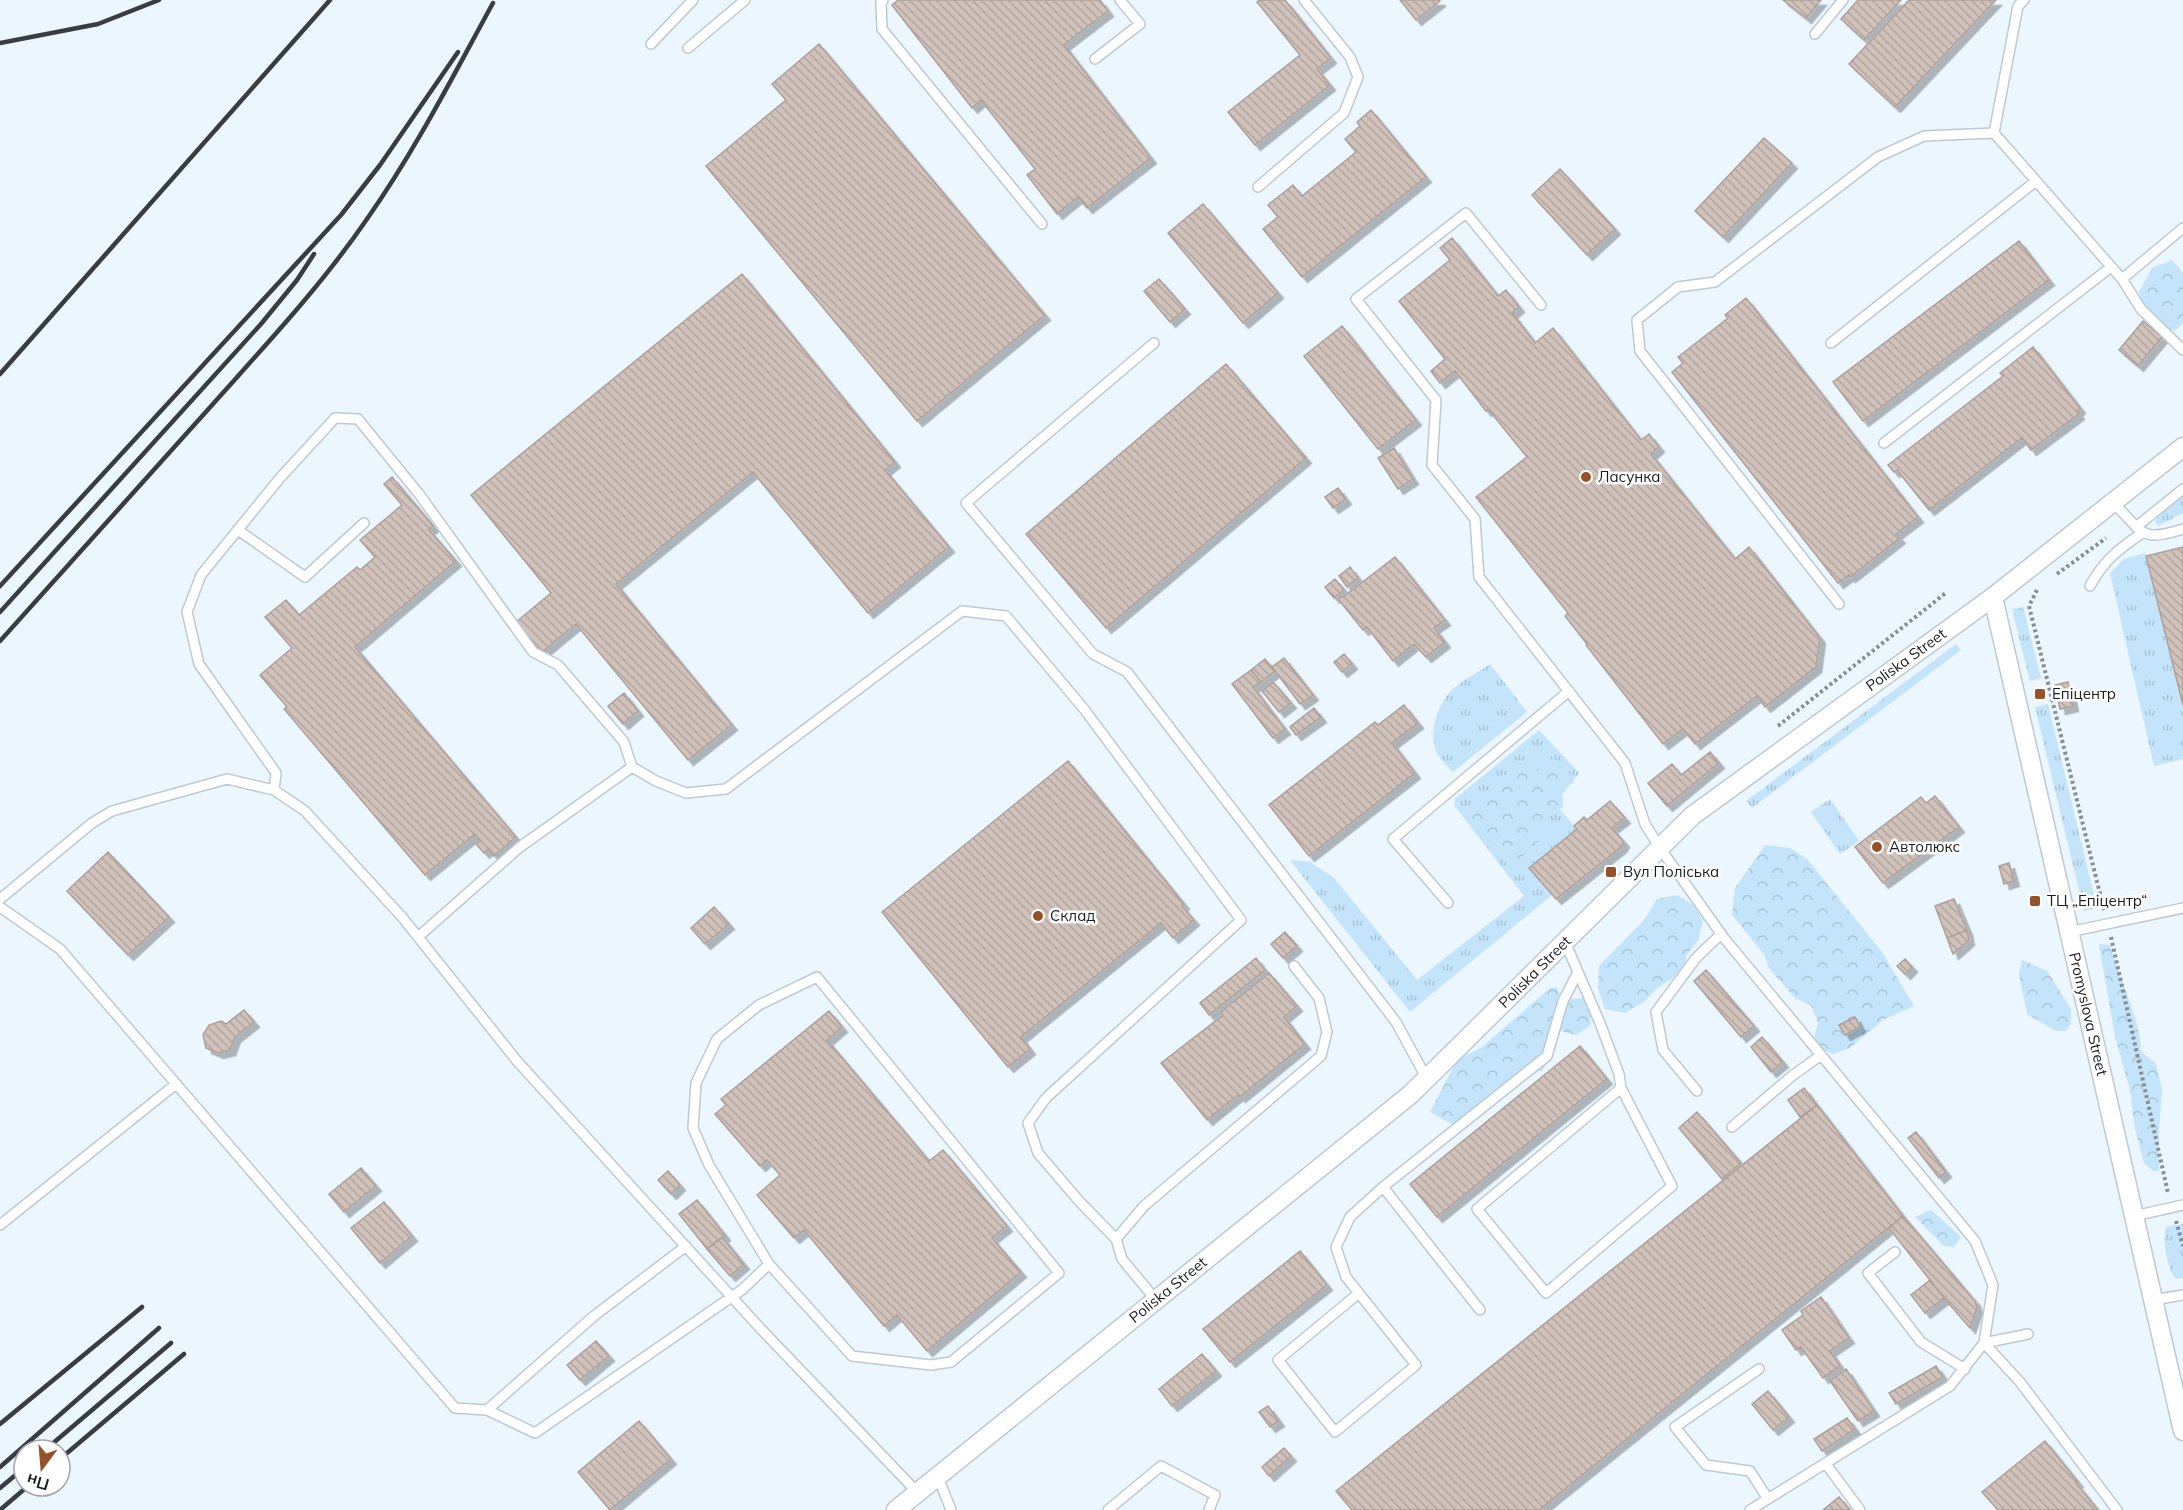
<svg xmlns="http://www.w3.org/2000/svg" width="2183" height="1510" viewBox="0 0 2183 1510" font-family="Mulish,sans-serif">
  <defs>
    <pattern id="grass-tufts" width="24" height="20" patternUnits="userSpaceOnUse" patternTransform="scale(1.5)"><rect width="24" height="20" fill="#c3e4fa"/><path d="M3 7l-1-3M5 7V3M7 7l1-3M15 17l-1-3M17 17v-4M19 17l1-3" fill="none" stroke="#a7c3d6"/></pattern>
    <pattern id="forest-crowns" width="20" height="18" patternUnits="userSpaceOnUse" patternTransform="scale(1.5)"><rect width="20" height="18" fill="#c3e4fa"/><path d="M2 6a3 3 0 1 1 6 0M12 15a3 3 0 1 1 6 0" fill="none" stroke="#a7c3d6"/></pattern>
    <pattern id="building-back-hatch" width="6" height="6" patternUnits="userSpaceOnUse" patternTransform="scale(1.5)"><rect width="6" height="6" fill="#d0c2ba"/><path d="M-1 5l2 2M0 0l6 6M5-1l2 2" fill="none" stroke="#b2a6a0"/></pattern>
    <filter id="shadow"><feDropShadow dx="5.5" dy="5.5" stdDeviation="0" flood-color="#0004"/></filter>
  </defs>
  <rect width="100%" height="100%" fill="#ebf6fe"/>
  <!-- grass -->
  <path fill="url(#grass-tufts)" d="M 2183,496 L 2183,513 L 2158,526 L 2155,521 L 2157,517 Z
    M 2145,553 L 2183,705 L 2183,759 L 2154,766 L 2110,573 L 2124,559 Z
    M 2023,607 L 2041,678 L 2030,681 L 2012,609 Z
    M 1956,644 L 1961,650 L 1752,808 L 1746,801 Z
    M 1490,664 L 1527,712 L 1453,772 C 1447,766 1441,760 1437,753 C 1427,732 1438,703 1454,688 C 1464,679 1479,672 1490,664 Z
    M 2048,704 L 2097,908 L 2084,911 L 2035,707 Z
    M 1539,730 L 1579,773 L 1555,804 L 1577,829 L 1530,868 L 1552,895 L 1410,1012 L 1290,860 L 1310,862 L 1334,878 L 1417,980 L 1524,896 L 1454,805 L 1455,799 Z
    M 1830,799 L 1859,841 L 1840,854 L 1811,812 Z
    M 2183,1224 L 2183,1278 L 2176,1279 C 2167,1268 2162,1241 2166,1227 Z"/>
  <!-- forest -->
  <path fill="url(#forest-crowns)" d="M 2172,260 L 2183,273 L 2183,323 L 2175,331 C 2149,322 2148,317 2139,292 L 2152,268 Z
    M 1553,758 L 1567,769 L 1574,783 L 1562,787 L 1563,807 L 1549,816 L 1544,831 L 1532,850 L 1508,865 L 1469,814 L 1476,795 L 1493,788 L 1502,776 L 1515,770 L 1541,771 Z
    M 1765,845 L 1790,848 L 1807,859 L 1882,952 L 1914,1006 L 1883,1020 L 1850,1048 L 1833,1054 L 1818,1047 L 1814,1038 L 1818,1023 L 1811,1005 L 1795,998 L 1769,968 L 1764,954 L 1732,915 L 1735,888 Z
    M 1677,895 L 1693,905 L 1703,920 L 1698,940 L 1686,956 L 1686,965 L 1672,979 L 1657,988 L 1645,1001 L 1625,1013 L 1605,1009 L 1598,989 L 1599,966 L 1644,920 L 1657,899 Z
    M 2099,944 L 2110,945 C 2119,979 2140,1017 2141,1051 L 2156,1064 L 2162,1089 L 2159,1131 L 2159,1171 L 2153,1171 L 2144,1163 L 2135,1129 L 2130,1090 L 2115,1037 Z
    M 2022,960 L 2047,971 L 2071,1009 L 2071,1023 L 2066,1031 L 2056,1031 L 2027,1014 L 2019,974 Z
    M 1550,988 L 1557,988 L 1563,1001 L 1562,1016 L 1570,999 L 1585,998 L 1590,1004 L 1591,1025 L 1576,1035 L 1561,1031 L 1543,1070 L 1507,1083 L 1456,1126 L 1430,1112 L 1457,1060 L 1482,1047 Z
    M 1931,1210 L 1961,1237 L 1954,1247 L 1944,1246 L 1915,1217 Z"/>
  <!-- building -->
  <path fill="url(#building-back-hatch)" stroke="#aea099" stroke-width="1.5" filter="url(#shadow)" d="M 898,0 L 1100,0 L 1108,11 L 1064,45 L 1151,158 L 1087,208 L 1078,197 L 1057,214 L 1027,175 L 1035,169 L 981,100 L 972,108 L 892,5 Z
    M 1260,0 L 1285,0 L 1331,58 L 1317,69 L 1330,85 L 1255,145 L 1228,112 L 1300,55 L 1257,2 Z
    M 1400,0 L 1439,0 L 1440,1 L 1416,20 Z
    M 1783,0 L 1821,0 L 1806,18 Z
    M 1858,0 L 1901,0 L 1864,40 L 1841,19 Z
    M 1909,0 L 1996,0 L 1895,107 L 1849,64 Z
    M 819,44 L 1045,315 L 917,421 L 706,166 L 786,100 L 772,84 Z
    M 1371,110 L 1426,177 L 1302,277 L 1263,229 L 1278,217 L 1268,205 L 1293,185 L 1302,196 L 1356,152 L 1345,139 L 1360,126 L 1357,122 Z
    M 1764,138 L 1792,163 L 1723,237 L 1695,211 Z
    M 1560,169 L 1615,229 L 1587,255 L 1532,195 Z
    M 1203,204 L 1278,293 L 1243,323 L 1168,233 Z
    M 1452,238 L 1498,296 L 1506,290 L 1519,307 L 1512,313 L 1535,343 L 1553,328 L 1641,440 L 1649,434 L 1659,447 L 1651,454 L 1735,559 L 1749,547 L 1820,638 L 1816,667 L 1765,707 L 1757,696 L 1695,744 L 1683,729 L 1663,744 L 1586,645 L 1587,644 L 1565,616 L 1568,613 L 1476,497 L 1527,457 L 1488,409 L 1486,411 L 1455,371 L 1440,383 L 1431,371 L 1445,359 L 1399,301 L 1450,260 L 1440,248 Z
    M 2019,241 L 2049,280 L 1863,421 L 1833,382 Z
    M 742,274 L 895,462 L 885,470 L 949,547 L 868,613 L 753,472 L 616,584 L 732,725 L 688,760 L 576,624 L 541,653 L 516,622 L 551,593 L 471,495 Z
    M 1159,279 L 1185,309 L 1170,322 L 1144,291 Z
    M 1746,298 L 1918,517 L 1896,534 L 1900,538 L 1850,577 L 1849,575 L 1838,583 L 1672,372 L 1683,363 L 1678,357 L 1728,318 L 1725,315 Z
    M 2143,321 L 2162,337 L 2138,366 L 2119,350 Z
    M 1342,326 L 1416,420 L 1378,449 L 1304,356 Z
    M 2033,347 L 2080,408 L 2077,411 L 2079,414 L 2031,450 L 2022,438 L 1929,510 L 1897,470 L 1894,472 L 1888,465 L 2003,376 L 2000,373 Z
    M 1226,364 L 1306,458 L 1106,628 L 1026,534 Z
    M 1394,448 L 1413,479 L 1398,489 L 1378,458 Z
    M 392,477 L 433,526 L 429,530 L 456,561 L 355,647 L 516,837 L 494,856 L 488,849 L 484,853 L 476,844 L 480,841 L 475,834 L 425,875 L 284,709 L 287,707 L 260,675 L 292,648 L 265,617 L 286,600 L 299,615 L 357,567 L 360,570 L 375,557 L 360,540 L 402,505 L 384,484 Z
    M 1338,488 L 1346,499 L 1333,508 L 1325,497 Z
    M 2183,547 L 2183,705 L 2146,556 Z
    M 1395,557 L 1445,620 L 1434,628 L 1445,642 L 1426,657 L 1414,644 L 1393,661 L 1367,627 L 1363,630 L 1338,599 L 1342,596 L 1343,597 Z
    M 1350,567 L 1358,578 L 1347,587 L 1339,576 Z
    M 1335,579 L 1344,590 L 1334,598 L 1325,587 Z
    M 1344,654 L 1352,664 L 1342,672 L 1334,662 Z
    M 1284,658 L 1313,695 L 1300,704 L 1272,667 Z
    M 1265,659 L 1275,671 L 1261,682 L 1251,670 Z
    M 1251,670 L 1261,682 L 1253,687 L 1285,729 L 1273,738 L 1232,684 Z
    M 1273,682 L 1291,703 L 1279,712 L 1262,691 Z
    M 2068,682 L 2073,706 L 2060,709 L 2055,685 Z
    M 624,693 L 638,711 L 623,724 L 608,706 Z
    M 1404,705 L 1418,723 L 1392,743 L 1415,773 L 1309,856 L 1269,805 L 1375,722 L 1378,725 Z
    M 1314,708 L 1321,717 L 1296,735 L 1290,727 Z
    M 1710,752 L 1719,763 L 1667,806 L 1648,783 L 1672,764 L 1681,775 Z
    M 1068,761 L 1184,904 L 1182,906 L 1194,920 L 1173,938 L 1161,923 L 1021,1037 L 1030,1049 L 1008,1067 L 882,912 Z
    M 1935,796 L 1959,827 L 1883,883 L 1855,847 L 1921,797 L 1926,803 Z
    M 1610,801 L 1625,818 L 1612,828 L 1624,842 L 1621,847 L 1556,899 L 1529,868 L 1577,829 L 1574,826 L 1584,817 L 1587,820 Z
    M 108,852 L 169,917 L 128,955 L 67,891 Z
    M 2009,863 L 2014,881 L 2004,884 L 1999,866 Z
    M 1954,899 L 1967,930 L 1947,938 L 1935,906 Z
    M 714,907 L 729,924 L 705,944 L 691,928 Z
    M 1967,930 L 1969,940 L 1953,954 L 1947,938 Z
    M 1285,932 L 1297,946 L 1283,958 L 1271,944 Z
    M 1256,958 L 1265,970 L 1209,1015 L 1200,1003 Z
    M 1905,959 L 1912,967 L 1905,974 L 1897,966 Z
    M 1706,970 L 1754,1026 L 1741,1037 L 1694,981 Z
    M 1269,973 L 1297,1006 L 1284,1017 L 1305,1044 L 1240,1097 L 1238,1095 L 1207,1120 L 1161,1063 L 1223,1015 L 1221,1012 Z
    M 244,1010 L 254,1022 L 235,1037 L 230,1050 L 218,1053 L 206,1048 L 203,1035 L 209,1025 L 221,1021 L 226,1024 Z
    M 829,1011 L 842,1027 L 827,1040 L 929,1161 L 943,1150 L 1007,1226 L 992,1238 L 1021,1272 L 927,1351 L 897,1315 L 884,1326 L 804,1230 L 794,1238 L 757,1195 L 780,1175 L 767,1160 L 760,1166 L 715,1114 L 726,1105 L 721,1099 Z
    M 1855,1017 L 1860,1027 L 1845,1035 L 1839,1025 Z
    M 1762,1037 L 1783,1062 L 1771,1072 L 1751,1047 Z
    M 1580,1046 L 1607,1079 L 1437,1217 L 1410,1184 Z
    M 1804,1088 L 1817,1105 L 1800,1117 L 1788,1100 Z
    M 1817,1105 L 1903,1216 L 1539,1510 L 1352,1510 L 1336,1491 Z
    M 1697,1112 L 1741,1163 L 1722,1179 L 1679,1128 Z
    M 1916,1132 L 1946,1172 L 1939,1178 L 1908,1138 Z
    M 361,1168 L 376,1186 L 344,1212 L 329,1194 Z
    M 668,1171 L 680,1185 L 671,1194 L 658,1180 Z
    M 697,1200 L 725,1235 L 707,1249 L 679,1214 Z
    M 384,1202 L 412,1236 L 380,1263 L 351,1228 Z
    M 1903,1216 L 1975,1301 L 1977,1308 L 1970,1328 L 1944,1298 L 1889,1228 Z
    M 722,1237 L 744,1264 L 730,1276 L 707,1249 Z
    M 1300,1251 L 1327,1285 L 1230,1362 L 1203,1329 Z
    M 1930,1280 L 1944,1298 L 1925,1313 L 1911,1295 Z
    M 1821,1297 L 1849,1338 L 1830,1351 L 1840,1366 L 1823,1378 L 1801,1347 L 1796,1350 L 1782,1330 L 1803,1315 L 1801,1311 Z
    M 596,1341 L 609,1356 L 580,1380 L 567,1365 Z
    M 1202,1354 L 1216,1371 L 1172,1406 L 1159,1389 Z
    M 1936,1366 L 1943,1377 L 1896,1404 L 1889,1393 Z
    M 1846,1369 L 1874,1411 L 1858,1421 L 1830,1381 Z
    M 1768,1391 L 1789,1417 L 1773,1430 L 1752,1404 Z
    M 1268,1406 L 1279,1421 L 1270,1427 L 1259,1412 Z
    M 1847,1418 L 1855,1429 L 1822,1451 L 1814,1439 Z
    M 639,1421 L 671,1459 L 610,1510 L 578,1472 Z
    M 2045,1441 L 2078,1482 L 2076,1483 L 2098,1510 L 1998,1510 L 1982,1492 Z
    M 1284,1448 L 1291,1456 L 1269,1476 L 1262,1467 Z
    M 1839,1497 L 1850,1510 L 1823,1510 Z"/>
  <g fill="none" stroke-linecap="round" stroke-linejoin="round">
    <defs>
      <path id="service" d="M 883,0 L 881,2 L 882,29 L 1042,224
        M 1815,34 L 1843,0
        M 651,44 L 693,0
        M 688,48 L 745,0
        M 1095,59 L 1140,24 L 1120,0
        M 1994,133 L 2018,6 L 2024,0
        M 1258,187 L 1344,113 L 1358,77 L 1350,57 L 1304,0
        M 2122,279 L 2183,228
        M 1541,305 L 1466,213 L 1356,299 L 1436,400 L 1432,465 L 1475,519 L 1479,577 L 1625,763 L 1645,824 L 1660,848 L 1724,938 L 1975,1241 L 1993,1285 L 1984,1343 L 1950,1386 L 1750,1510
        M 1154,343 L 966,503 L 1093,654 L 1127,672 L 1396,1022 L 1427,1079
        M 1831,343 L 2036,181
        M 1884,443 L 2111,267
        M 2112,502 C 2143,530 2138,544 2183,529
        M 2136,527 L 2183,489
        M 238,530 L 305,577 L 364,523
        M 2090,586 C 2104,560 2119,549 2142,533
        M 1839,604 L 1640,351 L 1637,320 L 1678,287 L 1715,282 L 1878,157 L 1924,136 L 1994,133 L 2122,279 L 2141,309 L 2183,350
        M 274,790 L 276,773 L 199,664 L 187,612 L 201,575 L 280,478 L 335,418 L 358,419 L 419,494 L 533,652 L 558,665 L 624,742 L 632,767 L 656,781 L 686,793 L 726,789 L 962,611 L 1006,616 L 1084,709 L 1241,920 L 1046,1098 L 1028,1123 L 1038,1153 L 1079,1201 L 1116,1239
        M 0,899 L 92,823 L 112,811 L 227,779 L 274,790 L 305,811 L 402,917 L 517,1061 L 760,1328 L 918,1493
        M 1448,903 L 1393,839 L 1569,691
        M 0,907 L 60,949 L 455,1408 L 487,1410 L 535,1433 L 743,1289 L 769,1264 L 852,1356 L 931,1365 L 951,1362 L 1059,1273 L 817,977 L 759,1005 L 717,1039 L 696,1083 L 693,1128 L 709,1165 L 769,1264
        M 2069,932 L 2183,908
        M 418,937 L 520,847 L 632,767
        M 1565,942 L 1600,1023 L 1619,1074 L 1621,1088 L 1477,1209 L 1546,1293 L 1672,1186 L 1621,1088
        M 1697,1091 L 1663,1050 L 1656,1012 L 1696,958 L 1721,934
        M 1732,1127 L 1792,1076 L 1821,1055
        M 1383,1187 L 1480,1310
        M 2134,1216 L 2183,1205
        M 0,1225 L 176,1084
        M 1895,1252 L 1868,1273 L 1921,1342 L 1965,1369
        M 1359,1293 L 1278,1360 L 1335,1432 L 1416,1365 L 1346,1277 L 1336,1247 L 1350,1217 L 1383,1187 L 1547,1056 L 1563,1001 L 1578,972
        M 1156,1300 L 1122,1259 L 1116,1239 L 1144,1206 L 1321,1056 L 1327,1032 L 1319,998 L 1294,966
        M 2153,1300 L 2183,1295
        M 2028,1334 L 1984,1343 L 2020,1382 L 2117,1510
        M 1759,1369 L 1675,1427 L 1706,1465 L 1750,1471 L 1768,1499
        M 487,1410 L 594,1316 L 686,1246
        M 1826,1464 L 1860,1510
        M 938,1477 L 951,1510
        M 1108,1510 L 1161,1466 L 1215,1495 L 1209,1510"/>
      <path id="minor" d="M 1993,597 L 2183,1431
        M 896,1510 L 1411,1094 L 1692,816 L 1993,597 L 2183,447"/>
    </defs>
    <!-- service casing -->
    <use href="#service" stroke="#bdcad3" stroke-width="12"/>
    <!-- minor casing -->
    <use href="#minor" stroke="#bdcad3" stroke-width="21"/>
    <!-- path -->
    <path stroke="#878f95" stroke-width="4" stroke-dasharray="3 3" stroke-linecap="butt" d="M 2057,574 L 2106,538
      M 2037,590 L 2029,606 L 2104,910
      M 1778,726 L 1947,592
      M 2111,937 L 2168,1193
      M 2176,1221 L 2183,1246"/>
    <!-- service -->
    <use href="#service" stroke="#fff" stroke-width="9"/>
    <!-- minor -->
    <use href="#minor" stroke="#fff" stroke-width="18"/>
    <!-- rail -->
    <path stroke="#373d41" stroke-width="4.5" d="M 0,43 L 98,24 L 159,0
      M 0,374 L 330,0
      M 0,586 L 341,215 L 380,165 L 458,52
      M 0,612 L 261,324 L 297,280 L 314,254
      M 0,641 C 68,565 136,490 204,414 C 260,351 319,289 367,219 C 415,151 453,76 493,3
      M 0,1424 L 142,1307
      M 45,1450 L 171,1343
      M 60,1459 L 184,1354
      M 0,1467 L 159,1328
      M 0,1488 L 24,1468
      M 0,1510 L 28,1486"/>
  </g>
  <!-- markers -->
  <g fill="#975128" stroke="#fff" stroke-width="2">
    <circle cx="1586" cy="477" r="6"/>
    <rect x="2034" y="688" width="12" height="12" rx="3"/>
    <circle cx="1877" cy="847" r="6"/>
    <rect x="1605" y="866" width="12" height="12" rx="3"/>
    <rect x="2029" y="895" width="12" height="12" rx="3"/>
    <circle cx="1038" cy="916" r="6"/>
  </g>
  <g text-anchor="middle" stroke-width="5" stroke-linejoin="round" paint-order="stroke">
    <!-- poi labels -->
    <g font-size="15" fill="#181d20" stroke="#fff" text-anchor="start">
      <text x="1598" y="482">Ласунка</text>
      <text x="2052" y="699">Епіцентр</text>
      <text x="1889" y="852">Автолюкс</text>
      <text x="1623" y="877">Вул Поліська</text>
      <text x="2047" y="906">ТЦ „Епіцентр“</text>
      <text x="1050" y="921">Склад</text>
    </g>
    <!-- street labels -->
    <g font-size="15" fill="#181d20" stroke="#fff">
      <text transform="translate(1906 660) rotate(-36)" y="5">Poliska Street</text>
      <text transform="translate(1535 972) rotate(-45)" y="5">Poliska Street</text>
      <text transform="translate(2088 1014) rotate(77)" y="5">Promyslova Street</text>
      <text transform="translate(1168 1290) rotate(-39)" y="5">Poliska Street</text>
    </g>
  </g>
  <!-- north arrow -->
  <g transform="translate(42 1468) rotate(196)"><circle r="28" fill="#ffffff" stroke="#a3a5a6" stroke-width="1.5"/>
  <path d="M0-4.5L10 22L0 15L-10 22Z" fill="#975128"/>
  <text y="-9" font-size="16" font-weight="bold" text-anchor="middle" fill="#181d20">Пн</text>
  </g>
</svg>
